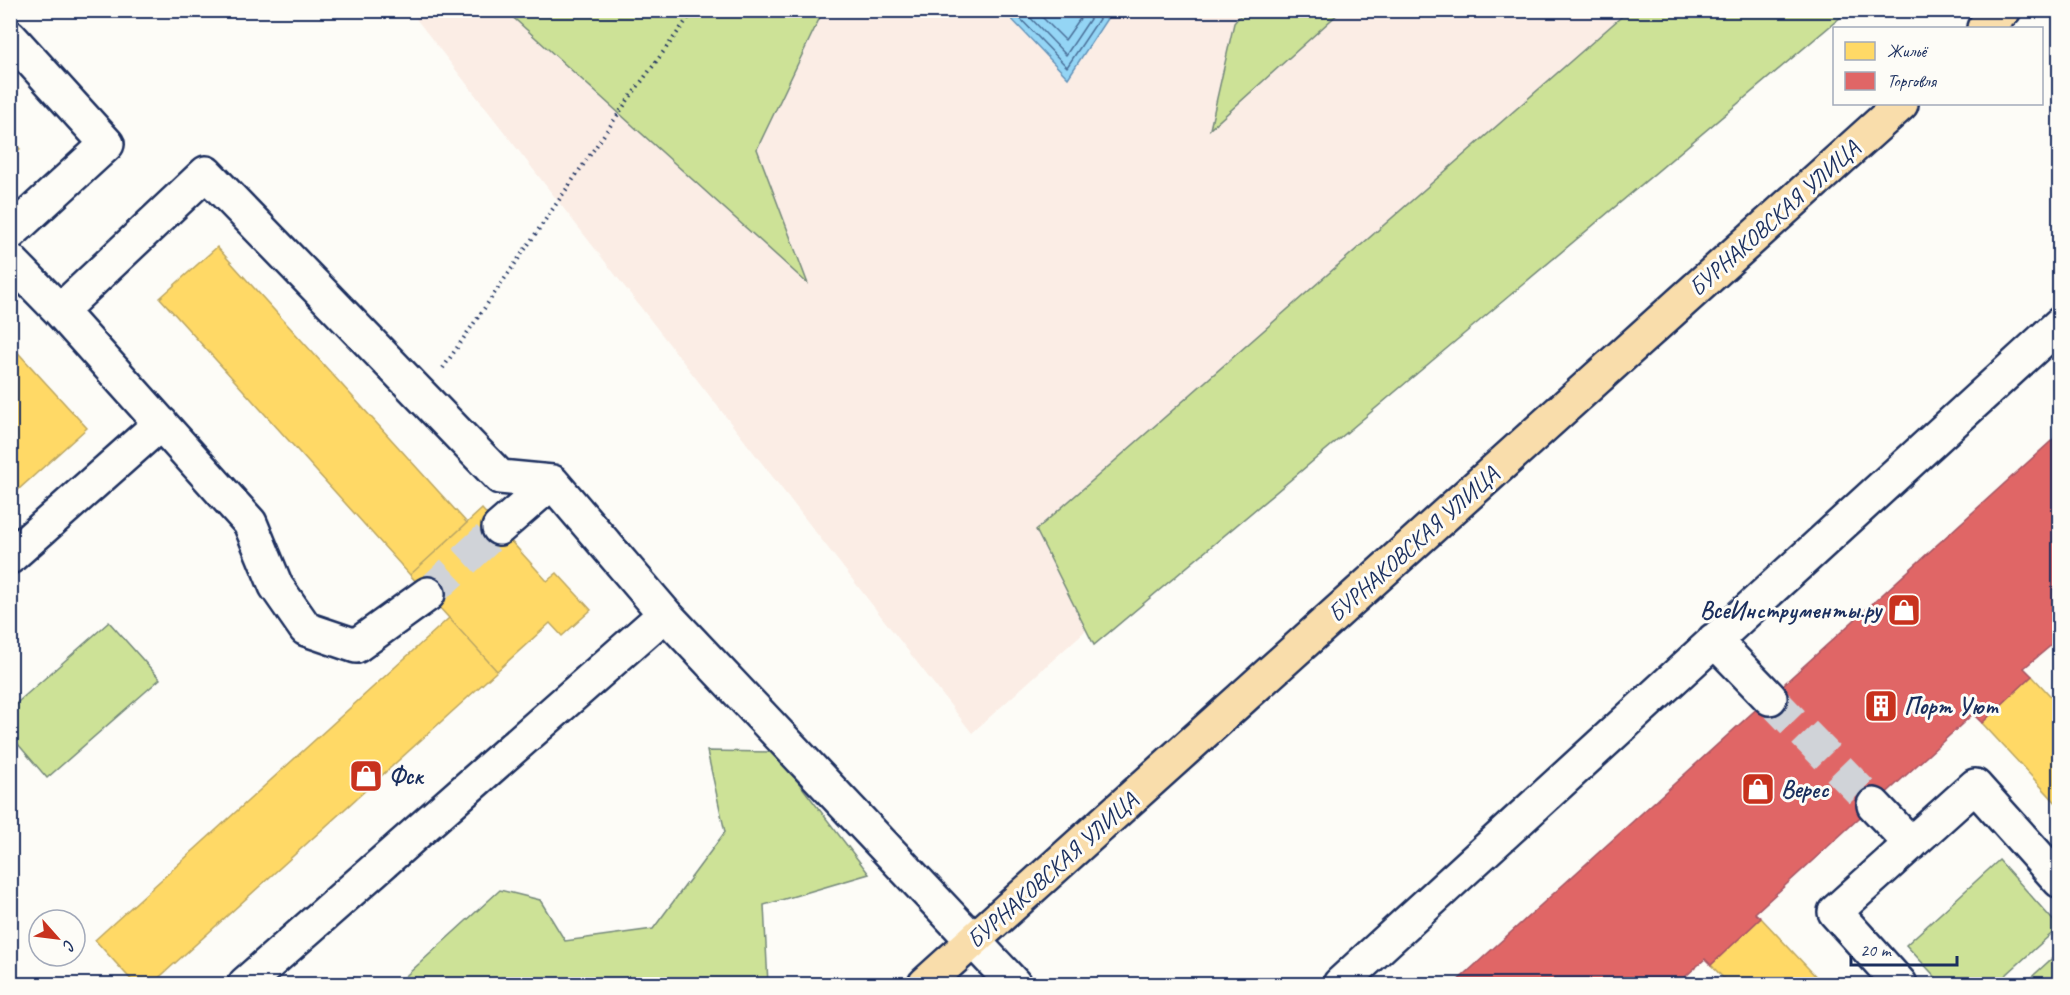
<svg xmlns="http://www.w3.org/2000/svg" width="2070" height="995" viewBox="0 0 2070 995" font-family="Caveat,sans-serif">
  <rect width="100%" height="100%" fill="#fdfcf7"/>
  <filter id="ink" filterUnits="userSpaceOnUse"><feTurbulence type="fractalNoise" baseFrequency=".0167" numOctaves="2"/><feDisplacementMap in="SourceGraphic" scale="12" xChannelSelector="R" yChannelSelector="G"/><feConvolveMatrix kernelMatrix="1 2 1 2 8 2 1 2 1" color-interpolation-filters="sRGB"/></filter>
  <g filter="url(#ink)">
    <!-- built -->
    <path fill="#fbede5" d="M 410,11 L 1772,11 L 972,733 Z"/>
    <!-- green -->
    <path fill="#cde297" stroke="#74887a" stroke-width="1.5" d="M 506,11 L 823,11 L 757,149 L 808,284 Z
      M 1244,11 L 1341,11 L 1210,129 L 1234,23 Z
      M 1628,11 L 1848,11 L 1094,645 L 1036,530 Z
      M 109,622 L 160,679 L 47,778 L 11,736 L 11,708 Z
      M 707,751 L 775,752 L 869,874 L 764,905 L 768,984 L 397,984 L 500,890 L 540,900 L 565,941 L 653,929 L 725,832 Z
      M 1999,860 L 2059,927 L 1996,984 L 1942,984 L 1906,945 Z
      M 2059,952 L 2059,984 L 2024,984 Z"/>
    <!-- water -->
    <path fill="#94d5f5" stroke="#6493b9" stroke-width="1.5" d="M 1004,11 L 1112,11 L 1068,78 Z"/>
    <!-- homes -->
    <path fill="#ffd966" stroke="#bba664" stroke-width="1.5" d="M 10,138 L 20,149 L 10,157 Z
      M 217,247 L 467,523 L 410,575 L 160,298 Z
      M 10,344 L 87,428 L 10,497 Z
      M 482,509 L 547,581 L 557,573 L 591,610 L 562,636 L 550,623 L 497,671 L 410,575 Z
      M 449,618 L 497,671 L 152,984 L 135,984 L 95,940 Z
      M 2032,676 L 2060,706 L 2060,807 L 1982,723 Z
      M 1761,918 L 1823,984 L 1729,984 L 1711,965 Z"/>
    <!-- shops -->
    <path fill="#e06666" stroke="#a55664" stroke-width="1.5" d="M 2060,433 L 2060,638 L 2024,668 L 2032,676 L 1982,723 L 1973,714 L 1755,913 L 1761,918 L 1711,965 L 1705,959 L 1677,984 L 1454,984 Z"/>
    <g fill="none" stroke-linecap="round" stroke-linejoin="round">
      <!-- shore -->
      <path stroke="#4b719a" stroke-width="1.5" d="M 1012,10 L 1067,67 L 1105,10
        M 1023,10 L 1066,55 L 1096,10
        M 1035,10 L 1065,40 L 1086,10"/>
      <!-- minor-tunnel -->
      <path stroke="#d0d3d8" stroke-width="33" stroke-dasharray="33 16" stroke-linecap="butt" d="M 428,594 L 499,528
        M 1770,698 L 1874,805"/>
      <defs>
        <path id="minor" d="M 10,37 L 107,144 L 10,233
          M 10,260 L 60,311 L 250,523 L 276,586 L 306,629 L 356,646 L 428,594
          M 60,311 L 206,173 L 500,477 L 552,482 L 665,614 L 1014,984
          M 499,528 L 552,482
          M 10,557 L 161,423
          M 1714,640 L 1770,698
          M 1874,805 L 1911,844
          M 245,984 L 665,614
          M 1340,984 L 2060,324
          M 1900,984 L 1835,912 L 1975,786 L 2060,881"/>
        <path id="major" d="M 1984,28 L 2004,10
          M 925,984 L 1901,104"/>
      </defs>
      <!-- minor casing -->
      <use href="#minor" stroke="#1b2f5e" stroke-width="38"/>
      <!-- major casing -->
      <use href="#major" stroke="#1b2f5e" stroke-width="38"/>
      <!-- path -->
      <path stroke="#1b2f5e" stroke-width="4" stroke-dasharray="1.5 4.5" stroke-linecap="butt" d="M 443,368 L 628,100 L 694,10"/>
      <!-- minor -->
      <use href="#minor" stroke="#fdfcf7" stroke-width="33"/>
      <!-- major -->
      <use href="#major" stroke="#f9ddab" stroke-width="33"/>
    </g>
  </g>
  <!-- icons -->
  <defs>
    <symbol id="shop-square" viewBox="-11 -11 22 22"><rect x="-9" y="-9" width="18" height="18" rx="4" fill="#c8321e" stroke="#fdfcf7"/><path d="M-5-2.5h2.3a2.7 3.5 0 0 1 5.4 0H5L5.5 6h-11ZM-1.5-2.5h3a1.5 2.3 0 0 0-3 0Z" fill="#fff"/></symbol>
    <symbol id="building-square" viewBox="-11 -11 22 22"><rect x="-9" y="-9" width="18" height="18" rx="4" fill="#c8321e" stroke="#fdfcf7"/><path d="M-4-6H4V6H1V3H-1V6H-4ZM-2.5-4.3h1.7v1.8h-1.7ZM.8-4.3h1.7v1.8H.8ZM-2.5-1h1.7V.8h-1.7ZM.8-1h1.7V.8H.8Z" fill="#fff"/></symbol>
  </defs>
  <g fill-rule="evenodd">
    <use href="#shop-square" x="1885" y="591" width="38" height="38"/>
    <use href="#building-square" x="1862" y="687" width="38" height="38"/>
    <use href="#shop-square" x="347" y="757" width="38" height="38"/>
    <use href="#shop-square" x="1739" y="770" width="38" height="38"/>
  </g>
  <g text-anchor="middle" stroke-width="6" stroke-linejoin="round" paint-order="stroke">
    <!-- street labels -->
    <g font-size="24" fill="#1b2f5e" stroke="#fdfcf7">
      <text transform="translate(1774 218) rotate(-42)" y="8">БУРНАКОВСКАЯ УЛИЦА</text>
      <text transform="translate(1413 544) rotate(-42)" y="8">БУРНАКОВСКАЯ УЛИЦА</text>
      <text transform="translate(1052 870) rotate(-42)" y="8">БУРНАКОВСКАЯ УЛИЦА</text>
    </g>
    <!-- poi labels -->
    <g font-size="24" font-weight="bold" fill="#1b2f5e" stroke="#fdfcf7" text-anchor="start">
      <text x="1881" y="618" text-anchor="end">ВсеИнструменты.ру</text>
      <text x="1904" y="714">Порт Уют</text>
      <text x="389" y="784">Фск</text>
      <text x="1781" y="797">Верес</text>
    </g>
  </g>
  <!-- margin -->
  <rect width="2070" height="995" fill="none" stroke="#fdfcf7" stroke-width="36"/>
  <rect x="18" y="18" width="2034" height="959" fill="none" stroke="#1b2f5e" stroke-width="2" filter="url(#ink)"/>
  <!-- legend -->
  <rect x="1833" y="27" width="210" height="78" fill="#fdfcf7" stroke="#a3aaba" stroke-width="1.5"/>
  <rect x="1845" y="42" width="30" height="18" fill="#ffd966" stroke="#a3aaba" stroke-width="1.5"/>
  <text x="1887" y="57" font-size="18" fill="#1b2f5e">Жильё</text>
  <rect x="1845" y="72" width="30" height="18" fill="#e06666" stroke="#a3aaba" stroke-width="1.5"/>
  <text x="1887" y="87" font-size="18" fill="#1b2f5e">Торговля</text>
  <!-- north arrow -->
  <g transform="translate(57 938) rotate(118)"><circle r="28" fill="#fdfcf7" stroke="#a3aaba" stroke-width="1.5"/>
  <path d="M0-4.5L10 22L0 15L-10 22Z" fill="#c8321e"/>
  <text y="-9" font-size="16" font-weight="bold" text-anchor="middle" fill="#1b2f5e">С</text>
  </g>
  <!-- scale -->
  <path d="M1851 956v9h106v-9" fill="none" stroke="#1b2f5e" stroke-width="3"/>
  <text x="1860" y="956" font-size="18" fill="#1b2f5e" stroke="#fdfcf7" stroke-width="4.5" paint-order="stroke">20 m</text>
</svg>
